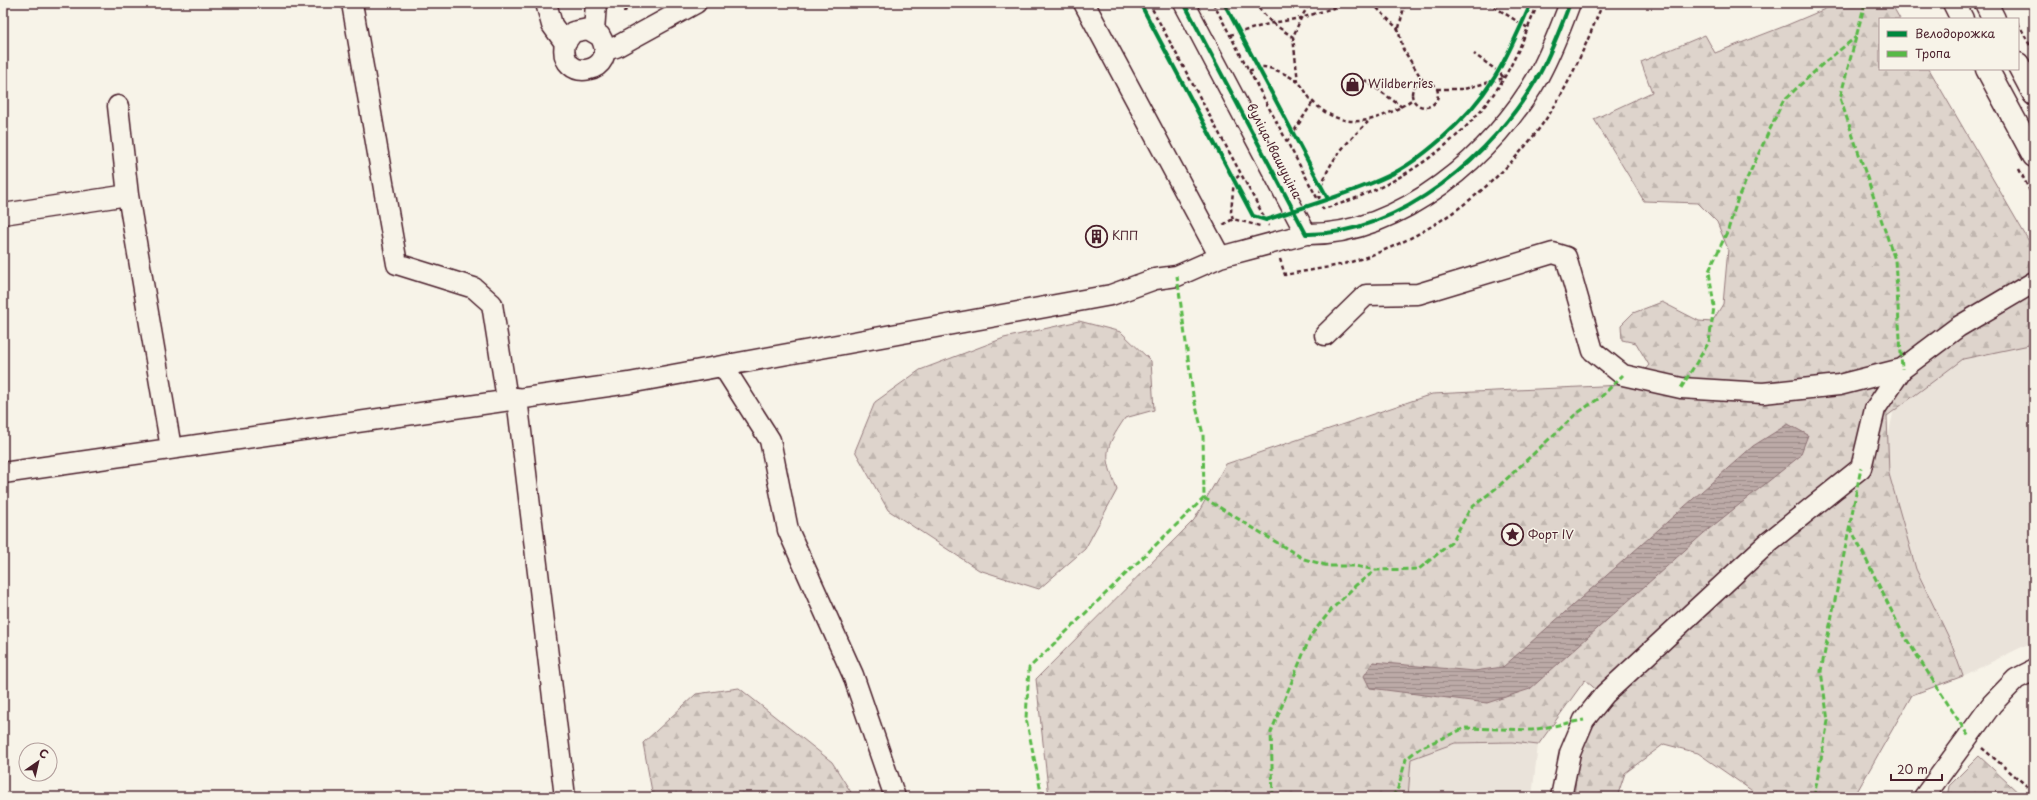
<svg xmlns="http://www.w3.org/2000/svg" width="2037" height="800" viewBox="0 0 2037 800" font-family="'Playpen Sans',sans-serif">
  <defs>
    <pattern id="forest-firs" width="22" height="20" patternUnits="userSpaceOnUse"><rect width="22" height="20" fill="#ded4cc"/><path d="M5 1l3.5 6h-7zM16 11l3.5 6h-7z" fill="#c0b6af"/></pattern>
    <pattern id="water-rules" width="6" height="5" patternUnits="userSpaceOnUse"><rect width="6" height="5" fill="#bcaaa7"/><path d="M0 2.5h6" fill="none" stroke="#9b8a88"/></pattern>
  </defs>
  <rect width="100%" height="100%" fill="#f7f3e8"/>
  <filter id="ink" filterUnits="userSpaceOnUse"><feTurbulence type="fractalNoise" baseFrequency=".025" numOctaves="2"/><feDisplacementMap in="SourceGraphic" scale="8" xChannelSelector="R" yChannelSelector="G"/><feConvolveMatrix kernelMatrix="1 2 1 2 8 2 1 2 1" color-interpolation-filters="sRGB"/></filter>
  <g filter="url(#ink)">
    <!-- built -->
    <path fill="#eae3da" d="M 2034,314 L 2034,641 L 1963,676 L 1877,489 L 1895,404 L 1944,354 Z
      M 1512,742 L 1538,745 L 1532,797 L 1408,797 L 1411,759 L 1455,743 Z"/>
    <!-- forest -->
    <path fill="url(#forest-firs)" stroke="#947a7c" d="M 1833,3 L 1891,3 L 1900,19 L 1880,19 L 1880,69 L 1929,69 L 2034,250 L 2034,344 L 1963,359 L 1887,416 L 1889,474 L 1916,569 L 1950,640 L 1963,676 L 1912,695 L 1854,797 L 1761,797 L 1698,753 L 1664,744 L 1625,773 L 1617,797 L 1574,797 L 1579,753 L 1600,693 L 1585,680 L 1538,745 L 1512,742 L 1455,743 L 1411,759 L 1408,797 L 1049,797 L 1036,679 L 1194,520 L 1226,464 L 1432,394 L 1622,385 L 1638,378 L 1649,365 L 1636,343 L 1622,340 L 1621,325 L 1633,313 L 1662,302 L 1699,321 L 1712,322 L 1723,304 L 1728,249 L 1717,222 L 1698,203 L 1644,201 L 1594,119 L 1652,92 L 1641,62 L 1705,35 L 1715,53 L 1785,26 L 1825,9 Z
      M 1079,321 L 1121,332 L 1151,361 L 1154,410 L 1125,418 C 1103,451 1104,454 1117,490 L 1085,549 L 1039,589 L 979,570 L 888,510 L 855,451 L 875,402 L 920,370 L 1004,338 Z
      M 739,688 L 832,762 L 854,797 L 653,797 L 643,743 L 696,694 Z
      M 1979,756 L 2023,797 L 1947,797 L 1949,786 Z"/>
    <!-- water -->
    <path fill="url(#water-rules)" stroke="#8e7275" d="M 1788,424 L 1808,435 L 1800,456 L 1704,533 L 1530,689 L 1487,703 L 1370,688 L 1364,676 L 1373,662 L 1474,671 L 1503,667 L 1753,446 Z"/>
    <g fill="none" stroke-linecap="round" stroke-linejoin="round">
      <defs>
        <path id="minor" d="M 352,3 L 397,264 L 474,288 L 492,304 L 507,399
          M 546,3 L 552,25 L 565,43 C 557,85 622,74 600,36 L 588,29 L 573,32 L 565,43
          M 1084,3 L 1220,257
          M 1184,3 L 1306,234 C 1400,236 1495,153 1539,75 C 1551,53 1561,27 1570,3
          M 594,32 L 596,3
          M 605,50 L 616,47 L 696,3
          M 118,106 L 128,195 L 171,448
          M 3,214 L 128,195
          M 1325,335 L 1366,295 L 1418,294 L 1553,253 L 1566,257 L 1593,351 L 1623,375 L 1681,388 L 1763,393 L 1839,385 L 1902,369
          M 723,366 L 770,440 L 788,530 L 853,675 L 895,797
          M 517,398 L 565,797
          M 3,473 L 629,383 L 1111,295 L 1155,279 L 1177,276 L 1220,257 L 1306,234
          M 1561,797 L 1570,753 L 1584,720 L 1605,694 L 1770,541 L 1861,468 L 1875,409 L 1902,369 L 1958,327 L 2034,282
          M 1924,797 L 1992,704 L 2016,679 L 2034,670"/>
        <path id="major" d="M 1954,3 L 1962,19
          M 1986,3 L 1994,19
          M 2018,64 L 2034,94
          M 1987,69 L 2034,156"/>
      </defs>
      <!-- minor casing -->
      <use href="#minor" stroke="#4a1f2b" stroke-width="23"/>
      <!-- major casing -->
      <use href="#major" stroke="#4a1f2b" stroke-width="25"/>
      <!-- path -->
      <path stroke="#4a1f2b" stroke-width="2.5" stroke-dasharray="4 3" stroke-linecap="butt" d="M 1149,3 L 1269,226
        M 1213,3 L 1323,209 C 1395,189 1465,143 1504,78 C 1518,54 1528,28 1538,3
        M 1254,3 L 1272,23 L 1293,37
        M 1372,3 L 1398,29 L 1403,49 L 1423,81
        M 1488,3 L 1528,28
        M 1932,3 L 1935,8
        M 623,12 L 638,3
        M 2018,23 L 2033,51
        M 1399,28 L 1405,3
        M 1230,35 L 1272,23 L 1301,18 L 1349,3
        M 1249,71 C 1254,69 1259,67 1264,67 C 1274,68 1290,76 1298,82 C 1304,87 1307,96 1313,102 C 1345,134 1381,121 1413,99
        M 1365,80 L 1402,107
        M1412 94a13 13 0 1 1 26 0a13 13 0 1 1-26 0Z
        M 1298,82 L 1293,37 L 1301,18 L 1310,3
        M 1437,89 L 1464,89 L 1504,78 L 1499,72 L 1474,54
        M 1287,142 L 1313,102
        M 2019,169 L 2034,199
        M 1319,200 C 1323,166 1344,145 1368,122
        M 1233,219 L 1231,212 L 1234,180 L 1241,174
        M 1223,225 L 1233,219 L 1260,226
        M 1280,259 L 1285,275 C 1308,270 1332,268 1354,261 C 1439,235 1515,174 1560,97 C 1577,67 1590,34 1603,3
        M 1982,748 L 2034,792"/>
      <!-- minor -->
      <use href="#minor" stroke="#f7f3e8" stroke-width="20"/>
      <!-- major -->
      <use href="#major" stroke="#f7f3e8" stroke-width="22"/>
      <!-- quiet -->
      <path stroke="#58b947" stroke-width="3" stroke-dasharray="6 3" stroke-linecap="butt" d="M 1865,3 L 1840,98 L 1895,260 L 1902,369
        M 1681,388 L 1709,342 L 1714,307 L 1709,271 L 1728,230 L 1738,198 L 1783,101 L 1826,61 L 1856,37
        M 1204,498 L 1304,559 L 1329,566 L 1355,566 L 1376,570 L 1419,569 L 1452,542 L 1470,509 L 1500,485 L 1576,414 L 1601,397 L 1623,375
        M 1850,527 L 1902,632 L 1969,737
        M 1042,797 L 1026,718 L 1029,668 L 1204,498 L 1203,434 L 1193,395 L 1177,276
        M 1273,797 L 1271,732 L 1311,635 L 1332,609 L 1356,585 L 1376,570
        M 1392,797 L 1398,788 L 1406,759 L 1420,748 L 1465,728 L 1532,730 L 1584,720
        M 1814,797 L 1828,721 L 1821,671 L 1861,468"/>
      <defs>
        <path id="cycleway" d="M 1140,3 L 1253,216 L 1266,220 C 1306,206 1350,194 1388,176 C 1407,167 1424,154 1440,140 C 1490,96 1505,63 1531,3
          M 1184,3 L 1306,234 C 1400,236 1495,153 1539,75 C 1551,53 1561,27 1570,3
          M 1224,3 L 1328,199"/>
      </defs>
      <!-- cycleway casing -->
      <use href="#cycleway" stroke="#f7f3e8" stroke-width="6"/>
      <!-- cycleway -->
      <use href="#cycleway" stroke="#00873e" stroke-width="4"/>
    </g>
  </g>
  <!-- icons -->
  <defs>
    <symbol id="shop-ring" viewBox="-11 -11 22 22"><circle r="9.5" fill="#f7f3e8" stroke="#4a1f2b" stroke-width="1.5"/><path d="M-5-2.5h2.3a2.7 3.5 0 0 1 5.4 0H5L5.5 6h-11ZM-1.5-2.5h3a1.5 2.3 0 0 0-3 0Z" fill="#4a1f2b"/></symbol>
    <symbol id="building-ring" viewBox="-11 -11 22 22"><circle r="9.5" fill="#f7f3e8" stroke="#4a1f2b" stroke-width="1.5"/><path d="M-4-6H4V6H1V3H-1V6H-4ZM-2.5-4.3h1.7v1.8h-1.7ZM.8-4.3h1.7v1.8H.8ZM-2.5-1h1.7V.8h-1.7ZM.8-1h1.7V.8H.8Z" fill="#4a1f2b"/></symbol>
    <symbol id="sight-ring" viewBox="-11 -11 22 22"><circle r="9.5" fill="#f7f3e8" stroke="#4a1f2b" stroke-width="1.5"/><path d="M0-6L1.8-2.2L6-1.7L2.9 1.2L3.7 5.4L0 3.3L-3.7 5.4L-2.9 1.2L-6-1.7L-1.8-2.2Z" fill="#4a1f2b"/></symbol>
  </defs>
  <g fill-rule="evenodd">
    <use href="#shop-ring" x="1340" y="72" width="25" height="25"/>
    <use href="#building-ring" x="1084" y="224" width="25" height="25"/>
    <use href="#sight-ring" x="1500" y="522" width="25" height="25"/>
  </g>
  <g text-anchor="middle" stroke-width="3" stroke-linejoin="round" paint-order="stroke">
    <!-- poi labels -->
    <g font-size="12" fill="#4a1f2b" stroke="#f7f3e8" text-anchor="start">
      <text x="1368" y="88">Wildberries</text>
      <text x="1112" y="240">КПП</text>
      <text x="1528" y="539">Форт IV</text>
    </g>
    <!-- street labels -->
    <g font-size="12" fill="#4a1f2b" stroke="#f7f3e8">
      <text transform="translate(1274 151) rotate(63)" y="4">вуліца Івашуціна</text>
    </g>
  </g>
  <!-- margin -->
  <rect width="2037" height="800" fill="none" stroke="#f7f3e8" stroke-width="16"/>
  <rect x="8" y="8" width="2021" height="784" fill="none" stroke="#4a1f2b" stroke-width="1.5" filter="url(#ink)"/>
  <!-- legend -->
  <rect x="1879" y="18" width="140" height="52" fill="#f7f3e8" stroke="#b29e9c"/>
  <rect x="1887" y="31" width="20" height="6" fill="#00873e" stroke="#b29e9c"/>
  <text x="1915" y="38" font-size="12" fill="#4a1f2b">Велодорожка</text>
  <rect x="1887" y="51" width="20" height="6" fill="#58b947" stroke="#b29e9c"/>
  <text x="1915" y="58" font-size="12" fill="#4a1f2b">Тропа</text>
  <!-- north arrow -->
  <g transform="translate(38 762) rotate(34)"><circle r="19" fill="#f7f3e8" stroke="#b29e9c"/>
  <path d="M0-3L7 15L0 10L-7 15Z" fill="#4a1f2b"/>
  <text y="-6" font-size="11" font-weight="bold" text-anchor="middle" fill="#4a1f2b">С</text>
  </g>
  <!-- scale -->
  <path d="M1891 774v6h51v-6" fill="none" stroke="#4a1f2b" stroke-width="2"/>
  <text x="1897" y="774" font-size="12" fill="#4a1f2b" stroke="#f7f3e8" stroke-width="3" paint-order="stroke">20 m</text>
</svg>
